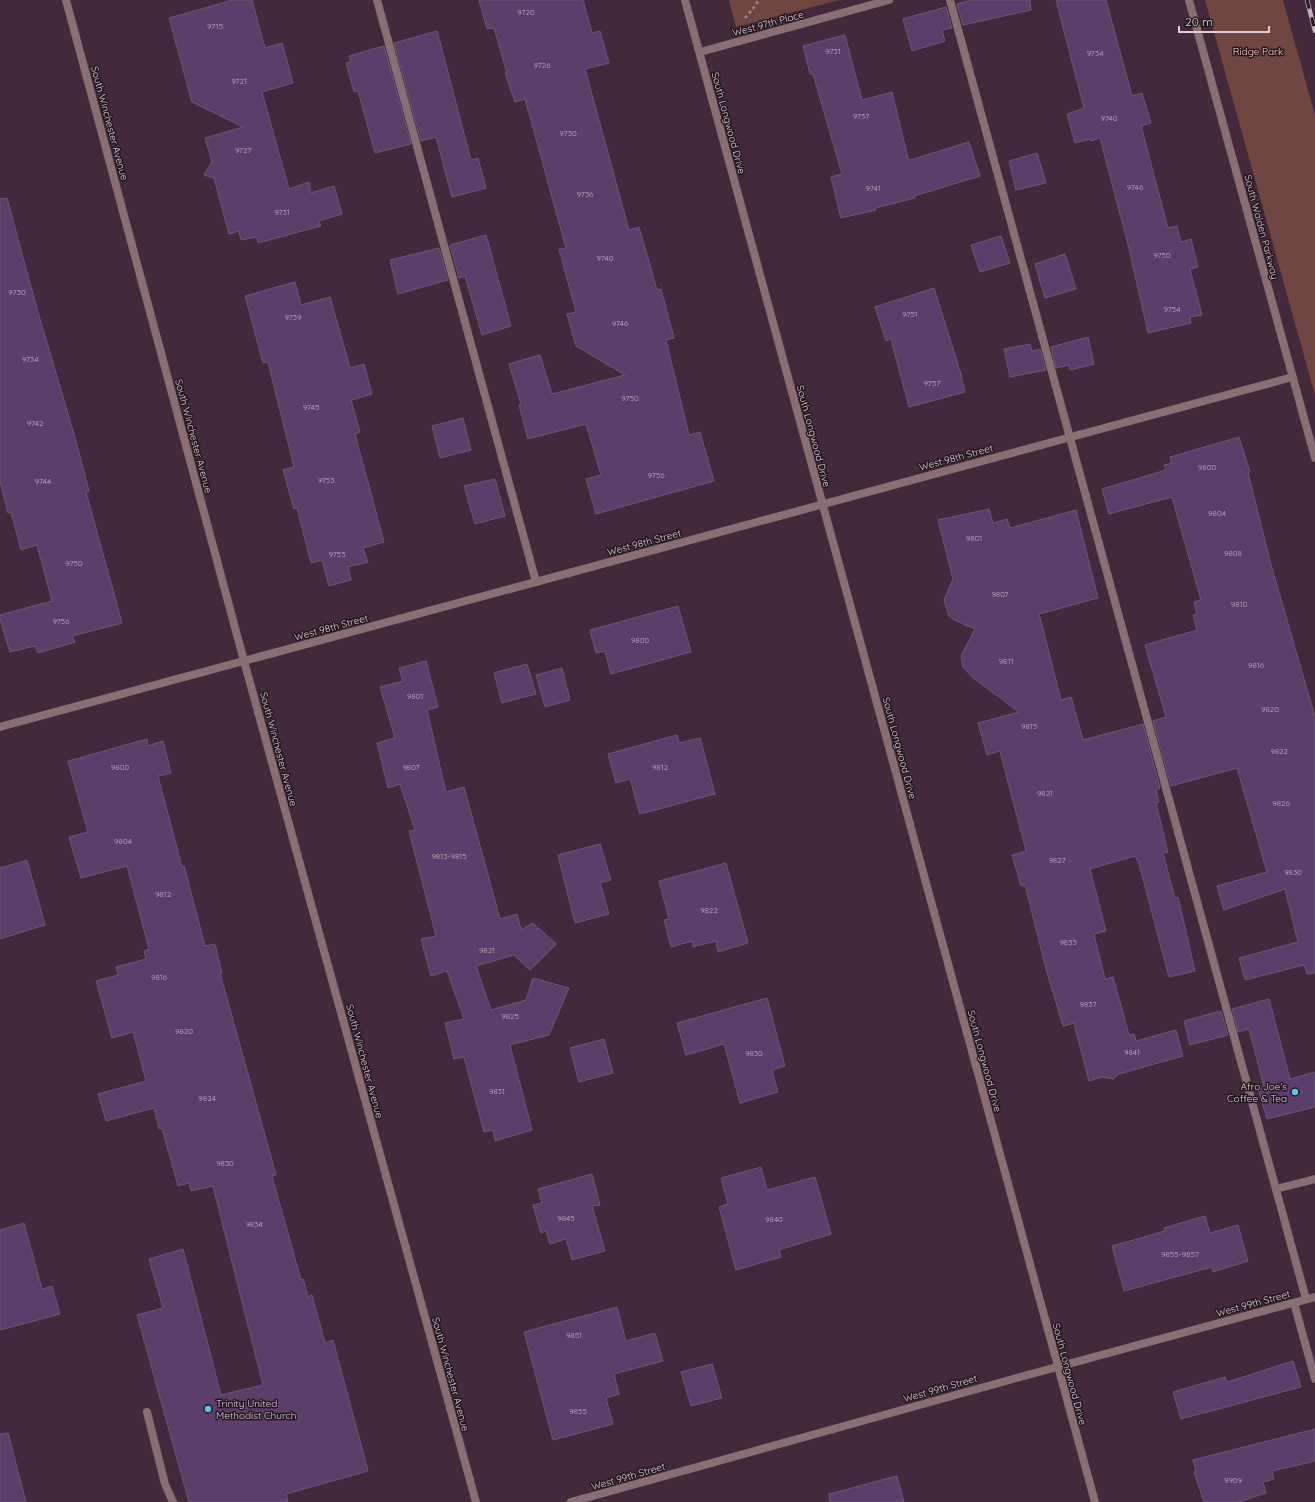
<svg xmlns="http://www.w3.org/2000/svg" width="1315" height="1502" viewBox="0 0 1315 1502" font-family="Quicksand,sans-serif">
  <rect width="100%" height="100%" fill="#42293b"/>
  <!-- green -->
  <path fill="#704640" d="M 729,0 L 840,0 L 736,27 Z
    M 1205,0 L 1283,0 L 1315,115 L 1315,395 Z"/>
  <!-- building -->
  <path fill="#5b3f6a" stroke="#6a5974" d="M 233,0 L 252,0 L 265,48 L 282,43 L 293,83 L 262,92 L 289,189 L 309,182 L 311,193 L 334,186 L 342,214 L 319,221 L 321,226 L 258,243 L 257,237 L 241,240 L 239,231 L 229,234 L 214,178 L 204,175 L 212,162 L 205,138 L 243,127 L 192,102 L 169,18 Z
    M 479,0 L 583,0 L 592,33 L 600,31 L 609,63 L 585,69 L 629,230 L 639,227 L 657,290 L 661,289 L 674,338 L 666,340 L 689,435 L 700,432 L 714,481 L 596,514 L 586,479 L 601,475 L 586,424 L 528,439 L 519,405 L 521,404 L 509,364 L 540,355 L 552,394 L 625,375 L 576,346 L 567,314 L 576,312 L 559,249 L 566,248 L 525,99 L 515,102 L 505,73 L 507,73 L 494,28 L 487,29 Z
    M 971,0 L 1030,0 L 1031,10 L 963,25 L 957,4 Z
    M 1056,0 L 1106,0 L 1132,96 L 1142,93 L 1151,123 L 1141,126 L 1168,228 L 1177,226 L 1181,242 L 1191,239 L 1198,267 L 1190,269 L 1202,315 L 1190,317 L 1191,323 L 1148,333 L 1128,244 L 1100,138 L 1091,141 L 1090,139 L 1075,143 L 1067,114 L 1084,108 Z
    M 946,7 L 952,28 L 942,30 L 945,41 L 912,51 L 903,19 Z
    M 437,31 L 471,160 L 478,158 L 486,188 L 452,197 L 436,137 L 421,141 L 394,43 Z
    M 845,35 L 862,100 L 892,92 L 908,158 L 910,160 L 969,142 L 980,176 L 914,196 L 915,198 L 876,208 L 876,210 L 841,218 L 831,177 L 842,174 L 813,74 L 810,74 L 803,46 Z
    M 384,46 L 411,144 L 375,153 L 358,91 L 354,92 L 346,63 L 351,62 L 349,56 Z
    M 1037,153 L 1046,183 L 1016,190 L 1009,161 Z
    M 7,198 L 37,309 L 74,434 L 89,491 L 86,492 L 122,623 L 72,636 L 75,642 L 38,653 L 35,646 L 10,652 L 0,619 L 0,615 L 52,601 L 37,545 L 21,550 L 11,512 L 8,513 L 0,482 L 0,199 Z
    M 486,235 L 511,326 L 482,335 L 465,276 L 459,278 L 450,245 Z
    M 1001,236 L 1010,263 L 980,272 L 971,245 Z
    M 439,248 L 448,280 L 398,294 L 390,260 Z
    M 1065,254 L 1076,289 L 1045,298 L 1035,264 Z
    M 295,282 L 301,305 L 330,297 L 350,368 L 364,364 L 372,394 L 351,400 L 360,432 L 355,434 L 384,542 L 363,548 L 368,562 L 348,567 L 351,580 L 329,586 L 322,560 L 311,563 L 297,508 L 294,509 L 283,470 L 294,467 L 268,362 L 263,363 L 245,296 Z
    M 934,288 L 961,374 L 965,392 L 909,407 L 891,339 L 886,341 L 875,307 Z
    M 1088,337 L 1094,364 L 1070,370 L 1069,365 L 1056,368 L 1051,347 Z
    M 1030,344 L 1032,351 L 1040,349 L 1046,370 L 1010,377 L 1004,349 Z
    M 463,418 L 471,450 L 440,458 L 432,426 Z
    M 1239,437 L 1250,472 L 1248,473 L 1270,561 L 1315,717 L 1315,973 L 1307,974 L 1304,965 L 1245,980 L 1239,958 L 1298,942 L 1285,889 L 1224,910 L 1217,886 L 1267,872 L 1237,768 L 1171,786 L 1153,721 L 1166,717 L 1145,645 L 1197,630 L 1193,615 L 1197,614 L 1194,602 L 1201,600 L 1182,533 L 1172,497 L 1109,514 L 1102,489 L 1166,470 L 1164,465 L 1172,463 L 1170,457 Z
    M 495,479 L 505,516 L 475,524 L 464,486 Z
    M 989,509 L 993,523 L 1007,519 L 1010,528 L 1076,510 L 1098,598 L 1039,614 L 1061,700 L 1071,697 L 1083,740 L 1143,724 L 1160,788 L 1156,790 L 1159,802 L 1156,803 L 1168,852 L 1163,853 L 1175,898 L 1178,897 L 1195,971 L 1169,977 L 1138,860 L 1137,860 L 1135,856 L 1090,869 L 1106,931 L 1094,934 L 1105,979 L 1113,977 L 1129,1035 L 1134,1034 L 1136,1041 L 1176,1030 L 1183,1056 L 1119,1074 L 1113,1079 L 1103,1077 L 1089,1081 L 1074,1023 L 1063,1026 L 1046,969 L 1025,885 L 1021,886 L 1012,855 L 1026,851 L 1000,751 L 987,755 L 978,723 L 1019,712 L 972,677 L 963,667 L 961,656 L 975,629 L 954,620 L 949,616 L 944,600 L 953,579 L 938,520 Z
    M 678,606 L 691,652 L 611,674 L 605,651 L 596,653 L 590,630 Z
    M 426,661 L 438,707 L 427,710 L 446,792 L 464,787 L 500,919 L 517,914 L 521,930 L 533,923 L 556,944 L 530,970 L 514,955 L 476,966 L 491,1010 L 526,1000 L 533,978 L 569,988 L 549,1035 L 510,1045 L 532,1130 L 495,1141 L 493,1130 L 484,1132 L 464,1057 L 454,1059 L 445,1023 L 464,1019 L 447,971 L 431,976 L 421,939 L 436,936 L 409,831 L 415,830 L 400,784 L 388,788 L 377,743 L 395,738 L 380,687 L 403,681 L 399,668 Z
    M 527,664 L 536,694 L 502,703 L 494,673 Z
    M 562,668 L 570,700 L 545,707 L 536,675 Z
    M 677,735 L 679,743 L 700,738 L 715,794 L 640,814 L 630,779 L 616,783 L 608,754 Z
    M 147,739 L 148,746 L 163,741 L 171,773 L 158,776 L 182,867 L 184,866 L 205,946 L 215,944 L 222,973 L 220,973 L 276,1175 L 272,1176 L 301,1280 L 303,1279 L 308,1297 L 312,1295 L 325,1343 L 333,1340 L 368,1471 L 286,1494 L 288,1502 L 189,1502 L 137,1315 L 163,1308 L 149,1259 L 183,1249 L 221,1395 L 263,1385 L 213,1186 L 191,1191 L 189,1183 L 178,1186 L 162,1128 L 159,1129 L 154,1108 L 106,1121 L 98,1094 L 146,1081 L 133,1032 L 112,1038 L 96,981 L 118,975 L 116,967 L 146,959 L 144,951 L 149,949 L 127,866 L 81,878 L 69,837 L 88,832 L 68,761 Z
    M 600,844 L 611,880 L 600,883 L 609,914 L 575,923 L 558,855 Z
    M 27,860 L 45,925 L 0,939 L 0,868 Z
    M 726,863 L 748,943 L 718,952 L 716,941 L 693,947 L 692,941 L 671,947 L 664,920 L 669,919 L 659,881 Z
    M 767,998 L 785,1066 L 772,1070 L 778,1092 L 740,1103 L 724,1044 L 686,1055 L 677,1023 Z
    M 1269,999 L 1290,1079 L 1315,1072 L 1315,1107 L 1267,1119 L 1258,1089 L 1264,1087 L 1249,1029 L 1238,1032 L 1232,1009 Z
    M 1221,1011 L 1228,1035 L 1190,1045 L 1184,1021 Z
    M 604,1039 L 613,1073 L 579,1082 L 570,1048 Z
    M 761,1167 L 767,1190 L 815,1177 L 831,1234 L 779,1250 L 781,1257 L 736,1270 L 719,1207 L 728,1204 L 721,1178 Z
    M 592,1174 L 600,1205 L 592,1206 L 605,1251 L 572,1260 L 566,1239 L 550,1244 L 546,1231 L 541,1233 L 533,1205 L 542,1203 L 538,1189 Z
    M 1205,1216 L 1210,1233 L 1238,1225 L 1248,1261 L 1213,1272 L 1212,1267 L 1124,1291 L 1112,1246 L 1165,1231 L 1164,1228 Z
    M 24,1223 L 42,1289 L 52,1286 L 60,1314 L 0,1330 L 0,1230 Z
    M 617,1307 L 626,1341 L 655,1333 L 663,1361 L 614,1374 L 619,1394 L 606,1398 L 613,1424 L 553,1440 L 524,1332 Z
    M 1293,1361 L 1301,1387 L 1181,1419 L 1173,1392 L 1225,1377 L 1227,1382 Z
    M 712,1364 L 722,1398 L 691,1406 L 681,1372 Z
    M 1315,1429 L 1315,1461 L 1272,1471 L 1274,1479 L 1263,1482 L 1266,1493 L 1238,1502 L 1204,1502 L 1194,1472 L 1196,1471 L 1193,1460 Z
    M 8,1433 L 26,1502 L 0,1502 L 0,1434 Z
    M 897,1476 L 904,1502 L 830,1502 L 829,1494 Z"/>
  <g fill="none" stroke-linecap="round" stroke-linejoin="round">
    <!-- path -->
    <path stroke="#998492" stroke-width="2.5" stroke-dasharray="3 3" stroke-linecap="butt" d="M 745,18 L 756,5 L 758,0"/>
    <!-- service -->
    <path stroke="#896e74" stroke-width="8" d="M 377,0 L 536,582
      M 950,0 L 1306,1299
      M 1276,1189 L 1315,1179
      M 1294,1303 L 1315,1379
      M 147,1412 L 165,1484 L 173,1502"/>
    <!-- minor -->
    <path stroke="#896e74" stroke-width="8" d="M 66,0 L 244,661 L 476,1502
      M 1189,0 L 1315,458
      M 700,52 L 889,0
      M 0,727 L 1293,377"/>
    <!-- tertiary -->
    <path stroke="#896e74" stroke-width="8" d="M 685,0 L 1095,1502
      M 571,1502 L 1013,1379 L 1315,1297"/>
    <defs>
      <path id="rail" d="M 1307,0 L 1315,31"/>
    </defs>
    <!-- rail casing -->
    <use href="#rail" stroke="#c3b1bd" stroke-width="4.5"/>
    <!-- rail -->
    <use href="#rail" stroke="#22161e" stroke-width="3" stroke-dasharray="9" stroke-linecap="butt"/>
  </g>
  <!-- markers -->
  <g fill="#56c9e1" stroke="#22161e" stroke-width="1.5">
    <circle cx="1295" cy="1092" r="4"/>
    <circle cx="208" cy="1409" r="4"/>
  </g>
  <g text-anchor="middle" stroke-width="3" stroke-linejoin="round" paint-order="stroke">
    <!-- number labels -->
    <g font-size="8" fill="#bfabbe">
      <text x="526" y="15">9720</text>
      <text x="215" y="29">9715</text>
      <text x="833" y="54">9731</text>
      <text x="1095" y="56">9734</text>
      <text x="542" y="68">9726</text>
      <text x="239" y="84">9721</text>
      <text x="861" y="119">9737</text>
      <text x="1109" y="121">9740</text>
      <text x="568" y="136">9730</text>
      <text x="243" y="153">9727</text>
      <text x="1135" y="190">9746</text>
      <text x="873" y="191">9741</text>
      <text x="585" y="197">9736</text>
      <text x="282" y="215">9731</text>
      <text x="1162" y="258">9750</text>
      <text x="605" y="261">9740</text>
      <text x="17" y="295">9730</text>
      <text x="1172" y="312">9754</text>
      <text x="910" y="317">9751</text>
      <text x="293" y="320">9739</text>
      <text x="620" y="326">9746</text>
      <text x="30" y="362">9734</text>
      <text x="932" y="386">9757</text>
      <text x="630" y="401">9750</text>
      <text x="311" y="410">9745</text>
      <text x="35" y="426">9742</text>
      <text x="1207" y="470">9800</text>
      <text x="656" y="478">9756</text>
      <text x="326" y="483">9753</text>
      <text x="43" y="484">9744</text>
      <text x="1217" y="516">9804</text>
      <text x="974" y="541">9801</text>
      <text x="1233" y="556">9808</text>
      <text x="337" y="557">9755</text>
      <text x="74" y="566">9750</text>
      <text x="1000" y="597">9807</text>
      <text x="1239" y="607">9810</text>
      <text x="61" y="624">9756</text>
      <text x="640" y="643">9800</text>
      <text x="1006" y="664">9811</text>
      <text x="1256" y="668">9816</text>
      <text x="415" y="699">9801</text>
      <text x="1270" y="712">9820</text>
      <text x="1029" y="729">9815</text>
      <text x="1279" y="754">9822</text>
      <text x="120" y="770">9800</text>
      <text x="411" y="770">9807</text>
      <text x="660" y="770">9812</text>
      <text x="1045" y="796">9821</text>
      <text x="1281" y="806">9826</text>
      <text x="123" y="844">9804</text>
      <text x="449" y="859">9813-9815</text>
      <text x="1057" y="863">9827</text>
      <text x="1293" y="875">9830</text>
      <text x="163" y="897">9812</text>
      <text x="709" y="913">9822</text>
      <text x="1068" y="945">9833</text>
      <text x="487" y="953">9821</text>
      <text x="159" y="980">9816</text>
      <text x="1088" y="1007">9837</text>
      <text x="510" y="1019">9825</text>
      <text x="184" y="1034">9820</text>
      <text x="1132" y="1055">9841</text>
      <text x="754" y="1056">9830</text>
      <text x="497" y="1094">9831</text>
      <text x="207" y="1101">9824</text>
      <text x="225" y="1166">9830</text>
      <text x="566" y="1221">9845</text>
      <text x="774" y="1222">9840</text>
      <text x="254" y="1227">9834</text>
      <text x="1180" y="1257">9855-9857</text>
      <text x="574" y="1338">9851</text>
      <text x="578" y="1414">9855</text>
      <text x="1233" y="1483">9909</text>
    </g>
    <!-- street labels -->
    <g font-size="10" fill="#e0cfda" stroke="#22161e">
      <text transform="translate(768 23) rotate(-15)" y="4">West 97th Place</text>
      <text transform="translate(110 123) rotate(75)" y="4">South Winchester Avenue</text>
      <text transform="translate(729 123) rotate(75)" y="4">South Longwood Drive</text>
      <text transform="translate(1262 227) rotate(75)" y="4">South Walden Parkway</text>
      <text transform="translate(194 436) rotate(75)" y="4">South Winchester Avenue</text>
      <text transform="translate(814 436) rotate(75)" y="4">South Longwood Drive</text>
      <text transform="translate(956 457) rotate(-15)" y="4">West 98th Street</text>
      <text transform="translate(644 542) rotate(-15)" y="4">West 98th Street</text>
      <text transform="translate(331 627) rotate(-15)" y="4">West 98th Street</text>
      <text transform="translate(900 748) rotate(75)" y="4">South Longwood Drive</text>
      <text transform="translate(279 749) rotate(75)" y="4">South Winchester Avenue</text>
      <text transform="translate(365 1061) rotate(75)" y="4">South Winchester Avenue</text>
      <text transform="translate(985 1061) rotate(75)" y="4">South Longwood Drive</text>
      <text transform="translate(1253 1303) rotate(-15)" y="4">West 99th Street</text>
      <text transform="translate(451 1374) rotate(75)" y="4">South Winchester Avenue</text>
      <text transform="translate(1070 1374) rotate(75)" y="4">South Longwood Drive</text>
      <text transform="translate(940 1388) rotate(-16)" y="4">West 99th Street</text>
      <text transform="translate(628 1476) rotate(-16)" y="4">West 99th Street</text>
    </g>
    <!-- park labels -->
    <g font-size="10" fill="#f9d4ce" stroke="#22161e">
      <text x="1258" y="55">Ridge Park</text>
    </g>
    <!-- poi labels -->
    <g font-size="10" fill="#e0cfda" stroke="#22161e" text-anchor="end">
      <text x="1287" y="1090">Afro Joe's<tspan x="1287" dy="12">Coffee &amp; Tea</tspan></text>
      <text x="216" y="1407" text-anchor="start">Trinity United<tspan x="216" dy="12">Methodist Church</tspan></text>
    </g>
  </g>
  <!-- scale -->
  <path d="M1179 26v6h90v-6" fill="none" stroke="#e0cfda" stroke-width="2"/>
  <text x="1185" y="26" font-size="12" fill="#e0cfda" stroke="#22161e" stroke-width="3" paint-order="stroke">20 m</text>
</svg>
